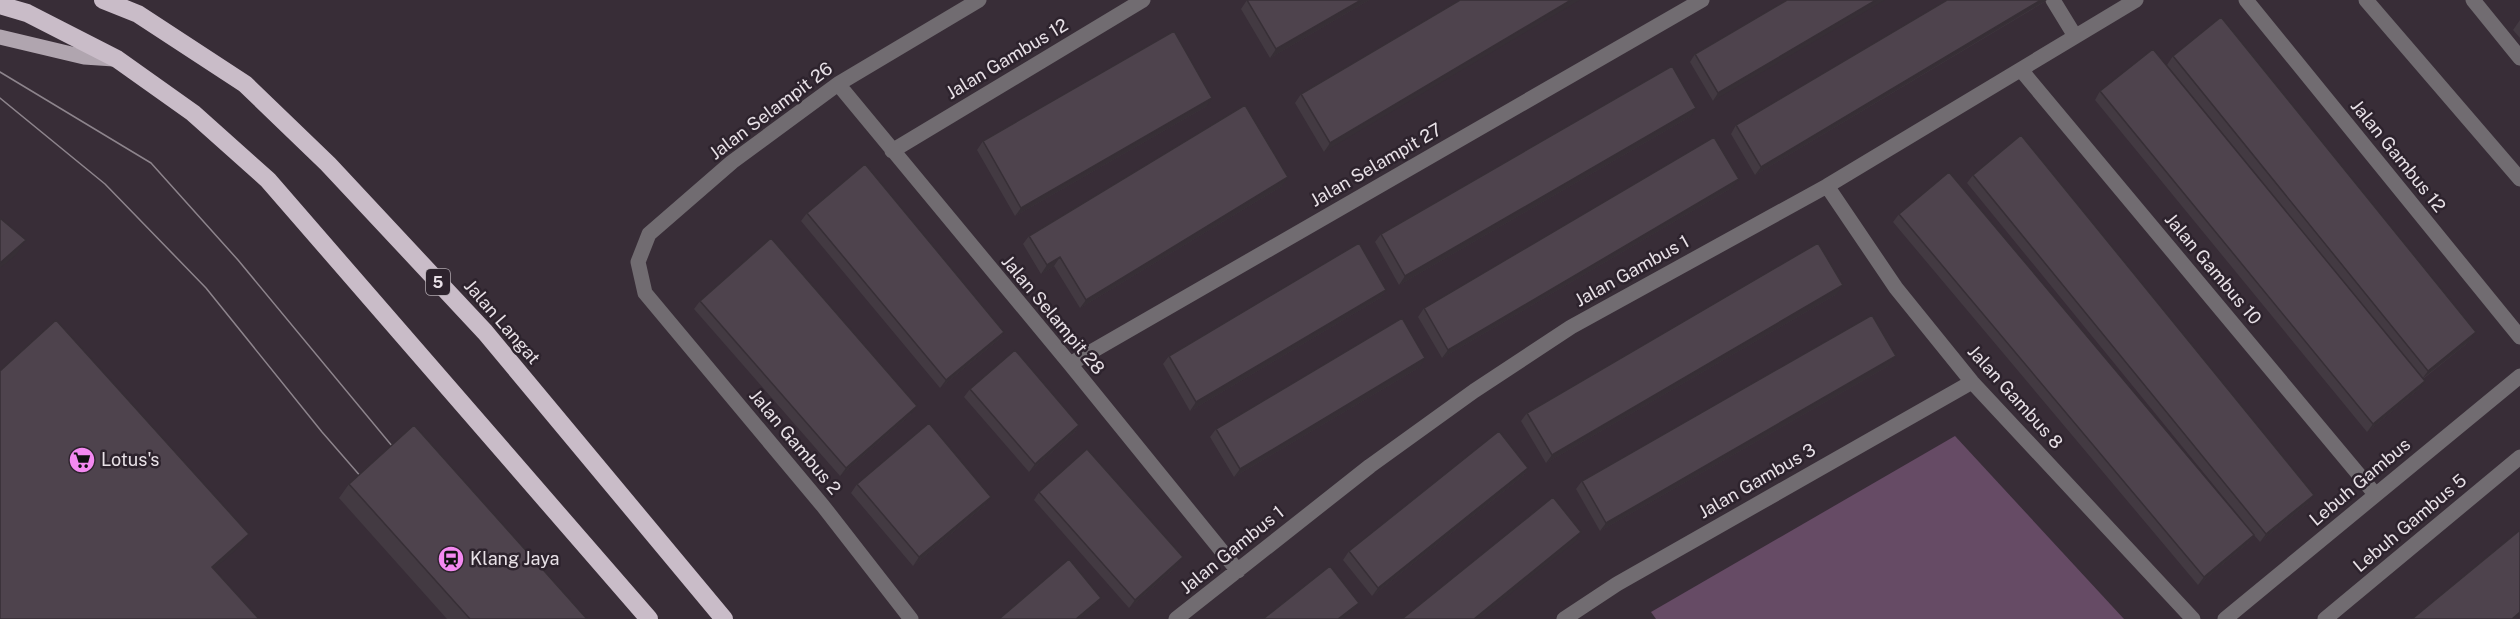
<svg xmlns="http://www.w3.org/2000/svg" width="2520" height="619" viewBox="0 0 2520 619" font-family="'Public Sans',sans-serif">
  <rect width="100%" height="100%" fill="#382d37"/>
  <!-- green -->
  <path fill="#664b65" d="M 1955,436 L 2124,619 L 1656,619 L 1651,612 Z"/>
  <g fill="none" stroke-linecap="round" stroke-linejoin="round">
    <!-- minor -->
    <path stroke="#716c71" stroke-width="15" d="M 2053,0 L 2075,36
      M 2246,0 L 2520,337
      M 2366,0 L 2520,179
      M 2473,0 L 2520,58
      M 2021,70 L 2375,494
      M 838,84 L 1070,364 L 1238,571
      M 892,151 L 1143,0
      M 1827,186 L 1896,288 L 1972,382 L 2193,619
      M 1070,364 L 1702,0
      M 911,619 L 823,506 L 645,293 L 638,262 L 649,234 L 732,162 L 838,84 L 979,0
      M 1176,619 L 1370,466 L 1474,391 L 1571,327 L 1827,186 L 2136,0
      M 1564,619 L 1617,584 L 1972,382
      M 2225,619 L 2520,376
      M 2325,619 L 2520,457"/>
    <!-- major -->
    <path stroke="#b0a5af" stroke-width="15" d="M 0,37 L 84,57 L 114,59"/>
    <!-- highway -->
    <path stroke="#c9bcc8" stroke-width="18" d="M 103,0 L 138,14 L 245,84 L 328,164 L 485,332 L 724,619
      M 0,5 L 27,13 L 117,59 L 193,113 L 268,180 L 649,619"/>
    <!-- tram -->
    <path stroke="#8d848c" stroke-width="1.5" d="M 0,72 L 151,163 L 238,260 L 402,458
      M 0,98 L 105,184 L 206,288 L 322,432 L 369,486"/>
  </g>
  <!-- wall -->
  <path fill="#433a42" d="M 1247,0 L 1369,0 L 1270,58 L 1241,9 Z
    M 1460,0 L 1324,152 L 1295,103 L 1301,94 Z
    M 1787,0 L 1713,101 L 1690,62 L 1695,54 Z
    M 2046,1 L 1755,175 L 1731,134 L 1736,125 Z
    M 2520,20 L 2520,38 L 2513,30 Z
    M 2173,56 L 2470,341 L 2423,379 L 2419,389 L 2367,432 L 2095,100 L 2100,91 L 2286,211 L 2167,65 Z
    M 1207,106 L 1015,216 L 977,150 L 983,141 Z
    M 1691,116 L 1399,285 L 1375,242 L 1381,234 Z
    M 1973,175 L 2308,503 L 2260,542 L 2254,535 L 2248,543 L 2198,585 L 1893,222 L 1899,214 L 2243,521 L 1967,183 Z
    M 1282,186 L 1080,308 L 1054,266 L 1041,274 L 1023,244 L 1029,236 Z
    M 1733,187 L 1442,358 L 1418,317 L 1424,308 Z
    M 807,213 L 1004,332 L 998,340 L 940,388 L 801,221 Z
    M 1386,290 L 1380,298 L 1190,411 L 1163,364 L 1169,356 Z
    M 1837,294 L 1546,463 L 1521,421 L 1527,413 Z
    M 700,301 L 911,414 L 840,476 L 694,309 Z
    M 1890,365 L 1600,531 L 1576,489 L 1582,481 Z
    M 1420,367 L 1234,477 L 1210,437 L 1216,429 Z
    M 970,389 L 1079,425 L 1074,433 L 1029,472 L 964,397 Z
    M 1528,468 L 1523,476 L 1372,596 L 1343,560 L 1349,551 Z
    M 349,484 L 587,619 L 447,619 L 339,498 Z
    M 857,484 L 985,505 L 913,566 L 851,493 Z
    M 1039,492 L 1177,566 L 1129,608 L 1034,500 Z"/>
  <!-- shaded-wall -->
  <path fill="#372f36" d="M 1361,0 L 1369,0 L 1270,58 L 1276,49 Z
    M 1571,0 L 1580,0 L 1324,152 L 1330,143 Z
    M 1876,0 L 1885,0 L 1713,101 L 1718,93 Z
    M 2041,0 L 2047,0 L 1755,175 L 1761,167 Z
    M 1212,98 L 1207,106 L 1015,216 L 1021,208 Z
    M 1696,108 L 1691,116 L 1399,285 L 1405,276 Z
    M 1288,177 L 1282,186 L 1080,308 L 1086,300 Z
    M 1739,179 L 1733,187 L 1442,358 L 1448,350 Z
    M 26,240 L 16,255 L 0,268 L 0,263 Z
    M 1060,257 L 1054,266 L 1041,274 L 1047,265 Z
    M 1843,285 L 1837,294 L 1546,463 L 1552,455 Z
    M 1386,290 L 1380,298 L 1190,411 L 1196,402 Z
    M 1004,332 L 998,340 L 940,388 L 946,380 Z
    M 2476,332 L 2470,341 L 2422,379 L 2428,371 Z
    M 1896,356 L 1890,365 L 1600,531 L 1606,523 Z
    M 1425,358 L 1420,367 L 1234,477 L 1240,469 Z
    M 2425,381 L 2419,389 L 2367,432 L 2373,424 Z
    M 917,406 L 911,414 L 840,476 L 846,468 Z
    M 1079,425 L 1074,433 L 1029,472 L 1035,464 Z
    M 1528,468 L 1523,476 L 1372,596 L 1378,588 Z
    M 2314,495 L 2308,503 L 2260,542 L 2266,534 Z
    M 991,497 L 985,505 L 913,566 L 919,557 Z
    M 1581,532 L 1576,541 L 1479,619 L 1474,619 Z
    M 249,534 L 240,546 L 204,578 L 212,567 Z
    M 2254,535 L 2248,543 L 2198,585 L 2204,577 Z
    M 1183,557 L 1177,566 L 1129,608 L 1135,600 Z
    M 1101,598 L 1095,606 L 1080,619 L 1076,619 Z
    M 1359,603 L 1353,611 L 1343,619 L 1338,619 Z
    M 2520,612 L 2520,616 L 2516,619 L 2512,619 Z"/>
  <!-- building -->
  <path fill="#4e434d" stroke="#372f36" stroke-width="1.5" d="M 1247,0 L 1361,0 L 1276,49 Z
    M 1460,0 L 1571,0 L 1330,143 L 1301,94 Z
    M 1787,0 L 1876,0 L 1718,93 L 1695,54 Z
    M 1947,0 L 2041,0 L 1761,167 L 1736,125 Z
    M 2221,17 L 2476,332 L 2428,371 L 2173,56 Z
    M 1174,31 L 1212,98 L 1021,208 L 983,141 Z
    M 2153,49 L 2425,381 L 2373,424 L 2100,91 Z
    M 1672,66 L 1696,108 L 1405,276 L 1381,234 Z
    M 1245,105 L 1288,177 L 1086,300 L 1060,257 L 1047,265 L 1029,236 Z
    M 2021,135 L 2314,495 L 2266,534 L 1973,175 Z
    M 1714,137 L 1739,179 L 1448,350 L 1424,308 Z
    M 865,164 L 1004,332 L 946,380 L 807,213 Z
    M 1949,172 L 2254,535 L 2204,577 L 1899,214 Z
    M 0,218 L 26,240 L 0,263 Z
    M 771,238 L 917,406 L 846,468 L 700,301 Z
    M 1359,243 L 1386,290 L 1196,402 L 1169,356 Z
    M 1818,243 L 1843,285 L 1552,455 L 1527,413 Z
    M 1872,315 L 1896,356 L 1606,523 L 1582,481 Z
    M 1402,318 L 1425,358 L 1240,469 L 1216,429 Z
    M 56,320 L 249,534 L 212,567 L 259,619 L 0,619 L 0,371 Z
    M 1015,350 L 1079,425 L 1035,464 L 970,389 Z
    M 929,423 L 991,497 L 919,557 L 857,484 Z
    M 414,425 L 587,619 L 470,619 L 349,484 Z
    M 1499,431 L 1528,468 L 1378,588 L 1349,551 Z
    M 1087,449 L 1183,557 L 1135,600 L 1039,492 Z
    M 1553,497 L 1581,532 L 1474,619 L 1402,619 Z
    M 2520,530 L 2520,612 L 2512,619 L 2412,619 Z
    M 1069,559 L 1101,598 L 1076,619 L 999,619 Z
    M 1330,566 L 1359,603 L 1338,619 L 1263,619 Z"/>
  <!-- icons -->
  <defs>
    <symbol id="supermarket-disc" viewBox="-11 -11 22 22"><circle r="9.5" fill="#f489f1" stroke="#2d232d"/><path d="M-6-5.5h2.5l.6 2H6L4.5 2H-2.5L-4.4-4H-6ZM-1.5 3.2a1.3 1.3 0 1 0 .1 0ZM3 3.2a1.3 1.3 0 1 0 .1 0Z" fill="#111"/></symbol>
    <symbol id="station-disc" viewBox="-11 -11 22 22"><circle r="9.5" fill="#f489f1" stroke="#2d232d"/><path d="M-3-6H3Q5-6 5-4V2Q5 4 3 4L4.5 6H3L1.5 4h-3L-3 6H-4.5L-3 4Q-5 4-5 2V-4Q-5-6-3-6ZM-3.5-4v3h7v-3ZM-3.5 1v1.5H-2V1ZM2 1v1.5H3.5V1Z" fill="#111"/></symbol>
  </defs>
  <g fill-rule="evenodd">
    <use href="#supermarket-disc" x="67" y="445" width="30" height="30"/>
    <use href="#station-disc" x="436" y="544" width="30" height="30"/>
  </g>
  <g text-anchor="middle" stroke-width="5" stroke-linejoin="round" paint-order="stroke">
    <!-- shield labels -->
    <rect fill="#2d232d" stroke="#b0a8af" stroke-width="1.5" x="426" y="269" width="24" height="26" rx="4.5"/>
    <g font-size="16" font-weight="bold" fill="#e8e1e7">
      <text x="438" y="288">5</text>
    </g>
    <!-- street labels -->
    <g font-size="18" fill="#e8e1e7" stroke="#2d232d">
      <text transform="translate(1007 59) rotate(-31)" y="6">Jalan Gambus 12</text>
      <text transform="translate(771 111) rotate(-37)" y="6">Jalan Selampit 26</text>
      <text transform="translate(2398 156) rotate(51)" y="6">Jalan Gambus 12</text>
      <text transform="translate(1376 165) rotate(-30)" y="6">Jalan Selampit 27</text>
      <text transform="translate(2213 269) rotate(50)" y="6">Jalan Gambus 10</text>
      <text transform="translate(1632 271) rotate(-29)" y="6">Jalan Gambus 1</text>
      <text transform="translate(1053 315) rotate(50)" y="6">Jalan Selampit 28</text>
      <text transform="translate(502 322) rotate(49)" y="6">Jalan Langat</text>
      <text transform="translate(2015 397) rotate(48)" y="6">Jalan Gambus 8</text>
      <text transform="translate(795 442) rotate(50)" y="6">Jalan Gambus 2</text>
      <text transform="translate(1757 481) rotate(-30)" y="6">Jalan Gambus 3</text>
      <text transform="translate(2360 482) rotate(-40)" y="6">Lebuh Gambus</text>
      <text transform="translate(2410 523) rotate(-40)" y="6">Lebuh Gambus 5</text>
      <text transform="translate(1232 550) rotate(-39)" y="6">Jalan Gambus 1</text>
    </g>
    <!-- poi labels -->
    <g font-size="18" fill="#e8e1e7" stroke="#2d232d" text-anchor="start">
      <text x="101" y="466">Lotus's</text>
      <text x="470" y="565">Klang Jaya</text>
    </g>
  </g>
</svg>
